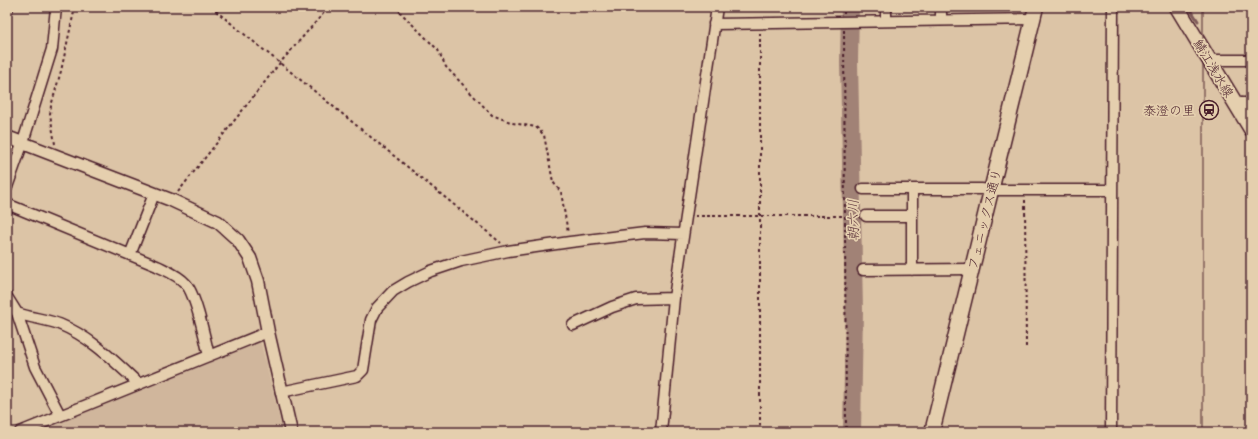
<svg xmlns="http://www.w3.org/2000/svg" width="1258" height="439" viewBox="0 0 1258 439" font-family="Itim,'Klee One',sans-serif">
  <rect width="100%" height="100%" fill="#dcc4a6"/>
  <filter id="ink" filterUnits="userSpaceOnUse"><feTurbulence type="fractalNoise" baseFrequency=".025" numOctaves="2"/><feDisplacementMap in="SourceGraphic" scale="8" xChannelSelector="R" yChannelSelector="G"/><feConvolveMatrix kernelMatrix="1 2 1 2 8 2 1 2 1" color-interpolation-filters="sRGB"/></filter>
  <g filter="url(#ink)">
    <!-- built -->
    <path fill="#d0b69c" d="M 260,340 L 283,432 L 38,432 Z"/>
    <g fill="none" stroke-linecap="round" stroke-linejoin="round">
      <!-- stream -->
      <path stroke="#7e5a58" stroke-width="3" d="M 1189,7 L 1198,21"/>
      <!-- river -->
      <path stroke="#a18276" stroke-width="18" d="M 850,7 L 849,62 L 854,310 L 852,432"/>
      <defs>
        <path id="minor" d="M 886,7 L 886,21
          M 7,10 L 8,7
          M 941,20 L 941,7
          M 714,24 L 1033,19
          M 1210,60 L 1251,60
          M 7,187 L 23,142 L 52,49 L 56,7
          M 863,189 L 981,189 L 991,190 L 1112,190
          M 912,189 L 912,270
          M 7,204 L 157,266 C 167,271 178,275 186,284 C 196,295 205,339 209,356
          M 866,216 L 912,216
          M 130,255 L 154,194
          M 863,270 L 971,269
          M 7,297 L 17,313 L 35,367 L 60,415
          M 17,313 C 31,318 45,319 59,324 C 91,337 114,361 139,384
          M 573,325 L 612,307 L 636,299 L 674,298
          M 281,392 L 357,376 L 363,370 L 371,320 L 377,308 L 393,291 L 408,282 L 431,271 L 461,261 L 508,251 L 570,242 L 645,233 L 683,234
          M 20,432 L 268,332
          M 661,432 L 674,298 L 717,7
          M 1111,432 L 1113,7"/>
        <path id="tertiary" d="M 1236,104 L 1251,104
          M 7,137 L 171,200 L 218,222 L 238,240 L 250,258 L 258,281 L 268,332 L 291,432"/>
        <path id="secondary" d="M 1177,7 L 1251,129
          M 932,432 L 1036,7"/>
      </defs>
      <!-- minor casing -->
      <use href="#minor" stroke="#4a1f2b" stroke-width="13"/>
      <!-- tertiary casing -->
      <use href="#tertiary" stroke="#4a1f2b" stroke-width="15"/>
      <!-- secondary casing -->
      <use href="#secondary" stroke="#4a1f2b" stroke-width="17"/>
      <!-- path -->
      <path stroke="#4a1f2b" stroke-width="2" stroke-dasharray="3 3" stroke-linecap="butt" d="M 211,7 L 501,243
        M 395,7 L 438,50 L 446,67 L 492,115 L 513,123 L 536,127 L 544,135 L 553,182 L 561,192 L 568,233
        M 844,14 L 844,7
        M 844,30 L 846,432
        M 55,144 L 50,114 L 51,106 L 61,71 L 75,7
        M 178,192 L 279,64 L 329,7
        M 1025,200 L 1026,349
        M 695,216 L 845,216
        M 760,432 L 760,33"/>
      <!-- minor -->
      <use href="#minor" stroke="#e5cfae" stroke-width="10"/>
      <!-- tertiary -->
      <use href="#tertiary" stroke="#e5cfae" stroke-width="12"/>
      <!-- secondary -->
      <use href="#secondary" stroke="#e5cfae" stroke-width="14"/>
      <!-- tram -->
      <path stroke="#4a1f2b" stroke-width="1" d="M 1203,432 L 1203,7"/>
    </g>
  </g>
  <!-- icons -->
  <defs>
    <symbol id="station-ring" viewBox="-11 -11 22 22"><circle r="9.5" fill="#e5cfae" stroke="#4a1f2b" stroke-width="1.5"/><path d="M-3-6H3Q5-6 5-4V2Q5 4 3 4L4.5 6H3L1.5 4h-3L-3 6H-4.5L-3 4Q-5 4-5 2V-4Q-5-6-3-6ZM-3.5-4v3h7v-3ZM-3.5 1v1.5H-2V1ZM2 1v1.5H3.5V1Z" fill="#4a1f2b"/></symbol>
  </defs>
  <g fill-rule="evenodd">
    <use href="#station-ring" x="1198" y="99" width="22" height="22"/>
  </g>
  <g text-anchor="middle" stroke-width="3.5" stroke-linejoin="round" paint-order="stroke">
    <!-- street labels -->
    <g font-size="13" fill="#4a1f2b" stroke="#e5cfae">
      <text transform="translate(1214 68) rotate(59)" y="5">鯖江浅水線</text>
      <text transform="translate(984 219) rotate(-76)" y="5">フェニックス通り</text>
    </g>
    <!-- poi labels -->
    <g font-size="13" fill="#4a1f2b" stroke="#e5cfae" text-anchor="end">
      <text x="1195" y="115">泰澄の里</text>
    </g>
    <!-- water labels -->
    <g font-size="14" font-style="italic" fill="#60383e" stroke="#e5cfae">
      <text transform="translate(853 220) rotate(-91)" y="5">朝六川</text>
    </g>
  </g>
  <!-- margin -->
  <rect width="1258" height="439" fill="none" stroke="#e5cfae" stroke-width="24"/>
  <rect x="12" y="12" width="1234" height="415" fill="none" stroke="#4a1f2b" stroke-width="1.5" filter="url(#ink)"/>
</svg>
